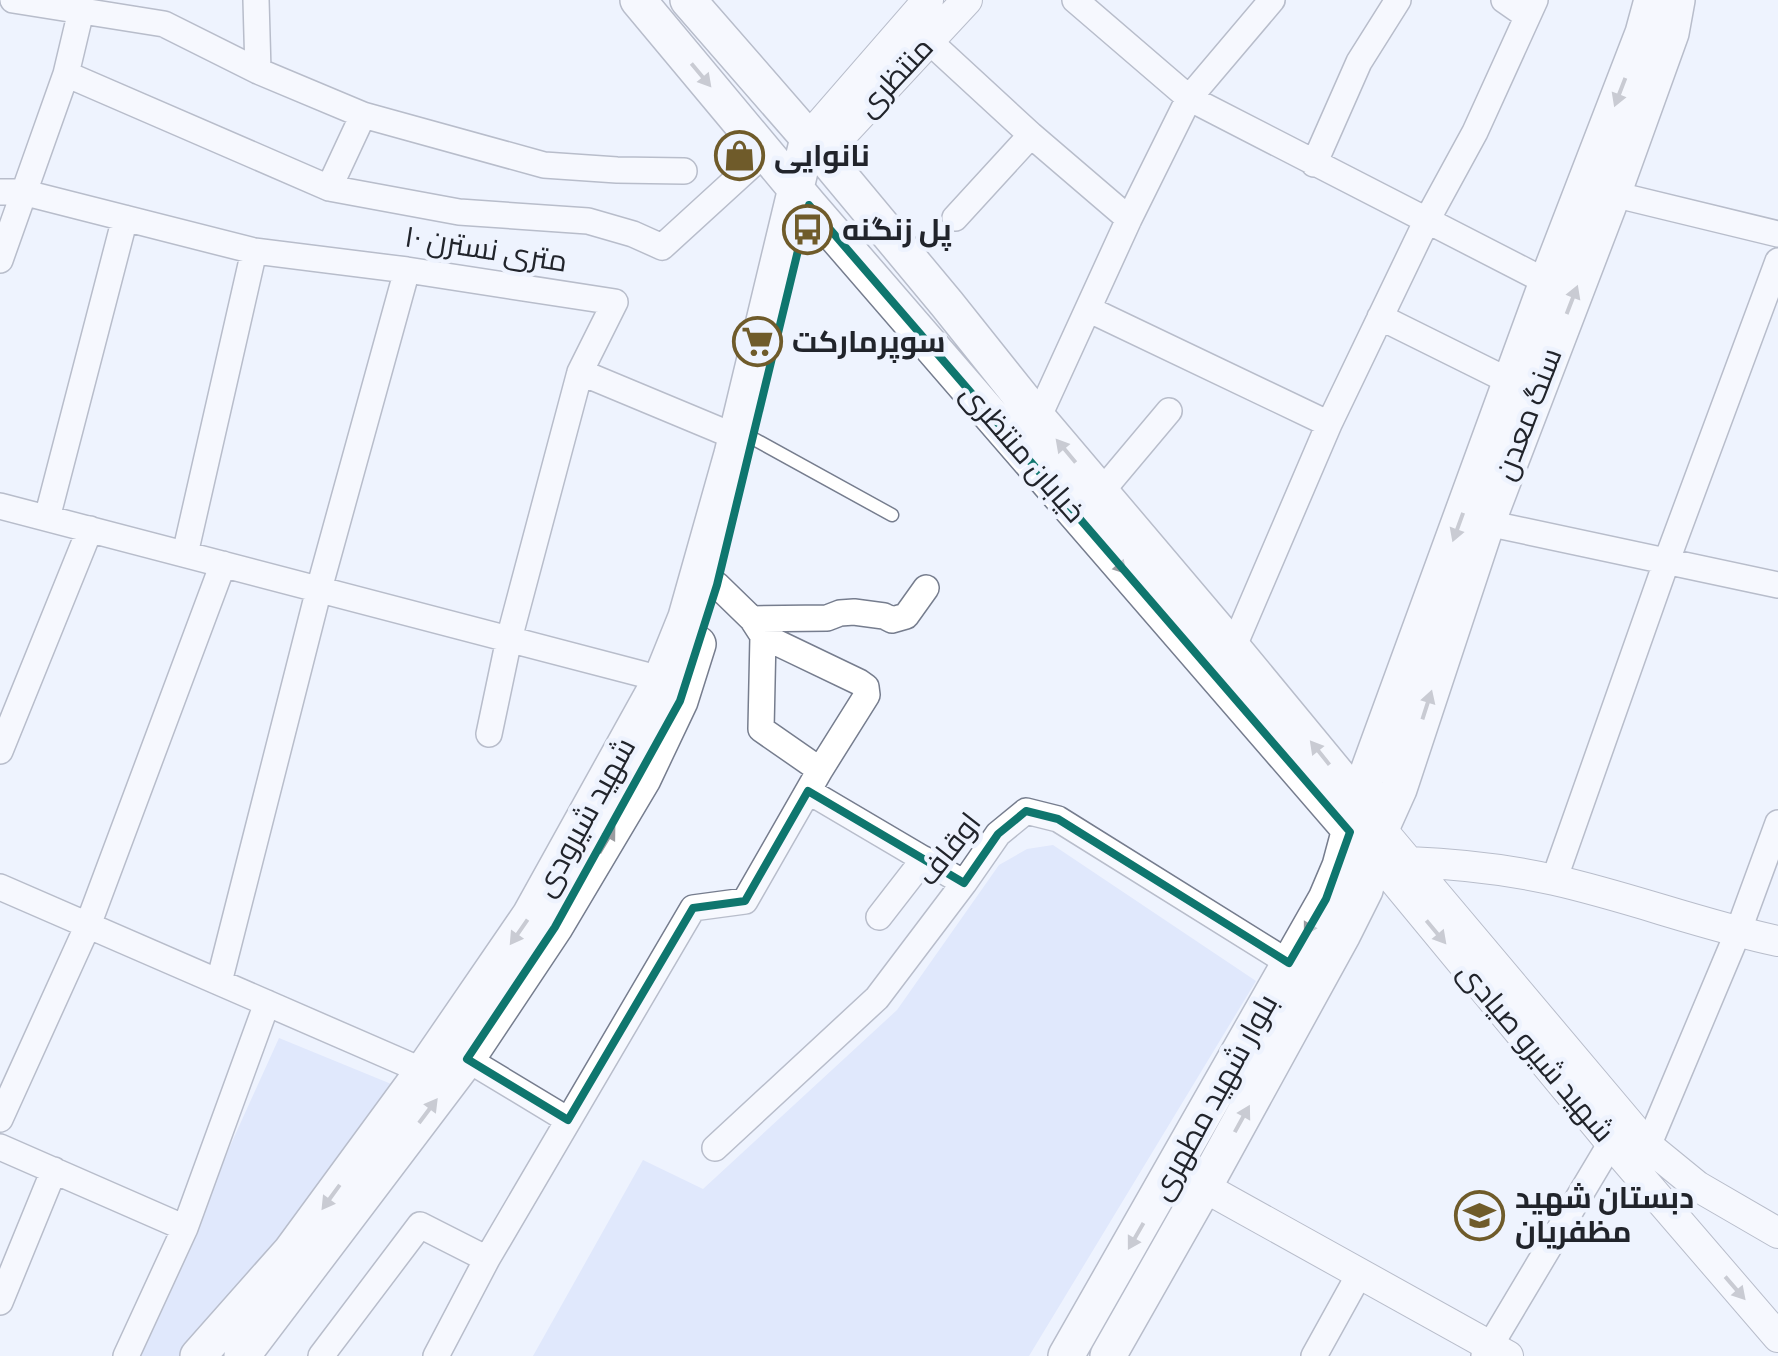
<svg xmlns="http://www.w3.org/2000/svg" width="1778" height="1356" viewBox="0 0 1778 1356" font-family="Barlow,Cairo,sans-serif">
  <rect width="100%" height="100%" fill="#eef3fe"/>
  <!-- green -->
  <path fill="#cedbfa" d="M 1053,845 L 1256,981 L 1029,1356 L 533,1356 L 643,1160 L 703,1189 L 897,1010 L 999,865 L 1027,849 Z
    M 279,1038 L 401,1088 L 193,1356 L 135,1356 Z"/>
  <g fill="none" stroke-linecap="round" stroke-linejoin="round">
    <defs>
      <path id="service" d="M 754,439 L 892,515"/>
      <path id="minor" d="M 13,0 L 164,24 L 258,71 L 363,115 L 544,165 L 617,170 L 684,171
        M 256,0 L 258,71
        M 1075,0 L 1189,98 L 1547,282
        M 1504,0 L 1527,16
        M 929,41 L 1031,135 L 1129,219
        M 66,74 L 329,188 L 459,212 L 588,221 L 633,234 L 662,247 L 766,152
        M 1314,164 L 1359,62 L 1398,0
        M 329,188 L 363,115
        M 0,192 L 22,192 L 254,251 L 407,270 L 615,302 L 580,372 L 509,639 L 489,734
        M 1613,194 L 1778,234
        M 955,218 L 1031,135
        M 0,260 L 66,74 L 81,11
        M 1088,309 L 1329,424
        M 1380,317 L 1511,382
        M 580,372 L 736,437
        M 1038,418 L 1129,219 L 1189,98 L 1272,0
        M 1101,492 L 1169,411
        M 0,506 L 661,679
        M 47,518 L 125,218
        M 1487,523 L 1778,585
        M 185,554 L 254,251
        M 717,585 L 752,619 L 763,636 L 761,729 L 820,770
        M 752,619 L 827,618 L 840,613 L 854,612 L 884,616 L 892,620 L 906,616 L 926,588
        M 1233,648 L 1329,424 L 1427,220 L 1475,132 L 1535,0
        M 0,751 L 90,529
        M 808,791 L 964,883
        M 1554,880 L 1667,560 L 1778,261
        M 0,887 L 423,1071
        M 879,917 L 924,859
        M 219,982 L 319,589 L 407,270
        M 467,1059 L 568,1120
        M 0,1119 L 88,925 L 223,564
        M 1648,1146 L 1738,932 L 1778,823
        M 0,1147 L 185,1228
        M 715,1148 L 877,998 L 964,883 L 998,834 L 1026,811 L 1058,819 L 1289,963
        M 0,1302 L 54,1170
        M 126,1356 L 185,1228 L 267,1003
        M 321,1356 L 420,1225 L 487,1259
        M 436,1356 L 487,1259 L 693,908 L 745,901 L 820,770 L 867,695 L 866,687 L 859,682 L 763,636
        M 1314,1356 L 1360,1273
        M 1484,1356 L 1611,1143"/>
      <path id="tertiary" d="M 808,138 L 928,0
        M 823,155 L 967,0
        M 1381,829 L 1648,1146 L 1697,1186 L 1778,1233
        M 1374,856 L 1611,1143 L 1778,1337
        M 1399,871 L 1409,862 C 1457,864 1506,869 1554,880 C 1630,897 1702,925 1778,941
        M 1187,1171 L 1204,1187 L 1508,1356"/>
      <path id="secondary" d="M 638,0 L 809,205 L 1363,845
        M 688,0 L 823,155 L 947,304 L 1038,418 L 1233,648 L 1369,813
        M 198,1356 L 291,1251 L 423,1071 L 530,915 L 661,679 L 686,617 L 732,454 L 808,138
        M 242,1356 L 467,1059 L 555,927 L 643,779 L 680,701 L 698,644
        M 1066,1356 L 1326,899 L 1340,866 L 1358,799 L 1547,282 L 1643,33 L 1652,0
        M 1108,1356 L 1204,1187 L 1343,934 L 1365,890 L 1381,829 L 1399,789 L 1487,523 L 1613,194 L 1671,33 L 1677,0"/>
    </defs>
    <!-- service casing -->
    <use href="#service" stroke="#767d8e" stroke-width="15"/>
    <!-- minor casing -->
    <use href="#minor" stroke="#767d8e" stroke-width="28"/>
    <!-- tertiary casing -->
    <use href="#tertiary" stroke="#767d8e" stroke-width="32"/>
    <!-- secondary casing -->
    <use href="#secondary" stroke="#767d8e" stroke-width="38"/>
    <!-- service -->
    <use href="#service" stroke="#fff" stroke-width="12"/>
    <!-- minor -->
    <use href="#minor" stroke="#fff" stroke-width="25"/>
    <!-- tertiary -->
    <use href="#tertiary" stroke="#fff" stroke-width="30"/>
    <!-- secondary -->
    <use href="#secondary" stroke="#fff" stroke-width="35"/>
  </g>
  <!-- one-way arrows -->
  <defs><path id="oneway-solid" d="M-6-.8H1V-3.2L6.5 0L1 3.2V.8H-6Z" transform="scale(2.5)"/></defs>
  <g fill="#9b9ca0">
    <use href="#oneway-solid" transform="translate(701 75) rotate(50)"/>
    <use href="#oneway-solid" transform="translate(1620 92) rotate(111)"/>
    <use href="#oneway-solid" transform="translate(1572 300) rotate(-69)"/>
    <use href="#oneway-solid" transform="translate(1066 451) rotate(-130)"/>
    <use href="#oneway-solid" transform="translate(1458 527) rotate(110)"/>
    <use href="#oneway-solid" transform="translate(1116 562) rotate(49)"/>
    <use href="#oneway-solid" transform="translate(1427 705) rotate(-72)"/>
    <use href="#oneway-solid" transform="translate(1320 753) rotate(-129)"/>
    <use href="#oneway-solid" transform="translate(607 840) rotate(-59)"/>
    <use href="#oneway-solid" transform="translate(1312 922) rotate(120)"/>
    <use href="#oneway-solid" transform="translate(519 932) rotate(125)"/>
    <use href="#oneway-solid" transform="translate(1436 932) rotate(50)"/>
    <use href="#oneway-solid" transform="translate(428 1111) rotate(-53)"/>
    <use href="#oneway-solid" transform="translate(1242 1119) rotate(-61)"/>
    <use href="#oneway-solid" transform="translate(331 1197) rotate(126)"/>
    <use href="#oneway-solid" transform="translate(1136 1236) rotate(120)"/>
    <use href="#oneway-solid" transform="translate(1735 1288) rotate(49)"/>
  </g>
  <!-- marked area -->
  <path d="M0 0H1778V1356H0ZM 809,205 L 1350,832 L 1326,899 L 1289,963 L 1058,819 L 1026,811 L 998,834 L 964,883 L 808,791 L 745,901 L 693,908 L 568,1120 L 467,1059 L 555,927 L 680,701 L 717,585 Z" fill="#eef3fe" fill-opacity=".55" fill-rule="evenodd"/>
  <path fill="none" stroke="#0f766e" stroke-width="8" stroke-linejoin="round" d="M 809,205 L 1350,832 L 1326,899 L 1289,963 L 1058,819 L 1026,811 L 998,834 L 964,883 L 808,791 L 745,901 L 693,908 L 568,1120 L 467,1059 L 555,927 L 680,701 L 717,585 Z"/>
  <!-- icons -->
  <defs>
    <symbol id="shop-ring" viewBox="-11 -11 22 22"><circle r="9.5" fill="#eef3fe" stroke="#6f5b2a" stroke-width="1.5"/><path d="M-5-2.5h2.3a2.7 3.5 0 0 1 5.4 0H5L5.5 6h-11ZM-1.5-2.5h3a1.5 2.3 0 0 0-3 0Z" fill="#6f5b2a"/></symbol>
    <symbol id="bus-ring" viewBox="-11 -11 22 22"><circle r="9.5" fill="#eef3fe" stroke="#6f5b2a" stroke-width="1.5"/><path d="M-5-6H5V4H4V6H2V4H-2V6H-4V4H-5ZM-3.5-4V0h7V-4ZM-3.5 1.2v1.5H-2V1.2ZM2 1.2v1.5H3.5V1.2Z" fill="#6f5b2a"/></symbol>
    <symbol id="supermarket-ring" viewBox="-11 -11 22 22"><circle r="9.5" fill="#eef3fe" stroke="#6f5b2a" stroke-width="1.5"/><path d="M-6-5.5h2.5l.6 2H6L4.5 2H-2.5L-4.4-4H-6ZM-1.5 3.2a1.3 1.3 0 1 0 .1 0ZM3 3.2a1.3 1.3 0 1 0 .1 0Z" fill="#6f5b2a"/></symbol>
    <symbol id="school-ring" viewBox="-11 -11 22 22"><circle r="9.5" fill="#eef3fe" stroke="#6f5b2a" stroke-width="1.5"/><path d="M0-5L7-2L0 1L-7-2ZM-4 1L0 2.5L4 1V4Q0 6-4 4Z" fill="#6f5b2a"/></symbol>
  </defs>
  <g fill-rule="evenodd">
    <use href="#shop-ring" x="712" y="128" width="55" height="55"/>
    <use href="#bus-ring" x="780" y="202" width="55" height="55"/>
    <use href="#supermarket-ring" x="730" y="314" width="55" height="55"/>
    <use href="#school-ring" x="1452" y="1188" width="55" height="55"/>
  </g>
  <g text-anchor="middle" stroke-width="9" stroke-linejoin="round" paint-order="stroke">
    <!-- street labels -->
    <g font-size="30" fill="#21242b" stroke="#eef3fe">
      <text transform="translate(895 77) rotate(-47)" y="10">منتظری</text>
      <text transform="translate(486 249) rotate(9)" y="10">۱۰ متری نسترن</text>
      <text transform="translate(1528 414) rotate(-69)" y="10">سنگ معدن</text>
      <text transform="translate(1023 453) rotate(49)" y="10">خیابان منتظری</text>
      <text transform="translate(585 817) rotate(-61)" y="10">شهید شیرودی</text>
      <text transform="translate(949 849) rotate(-52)" y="10">اوقاف</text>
      <text transform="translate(1536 1052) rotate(50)" y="10">شهید شیرو صیادی</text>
      <text transform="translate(1214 1097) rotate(-61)" y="10">بلوار شهید مطهری</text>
    </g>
    <!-- poi labels -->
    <g font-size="30" font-weight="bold" fill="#21242b" stroke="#eef3fe" text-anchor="start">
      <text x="774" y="166">نانوایی</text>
      <text x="842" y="240">پل زنگنه</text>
      <text x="792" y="352">سوپرمارکت</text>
      <text x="1515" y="1208">دبستان شهید<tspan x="1515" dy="34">مظفریان</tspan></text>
    </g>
  </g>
</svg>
